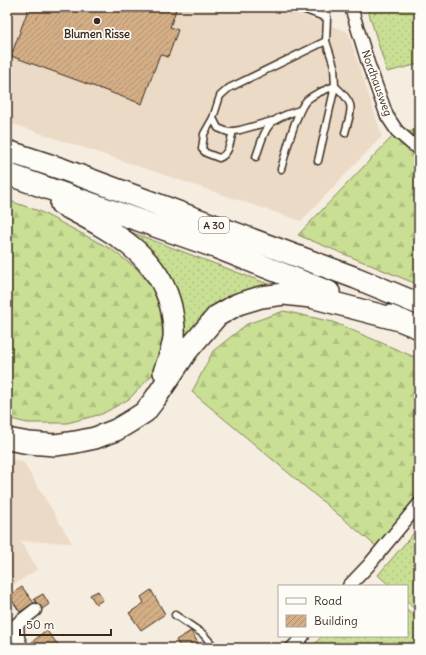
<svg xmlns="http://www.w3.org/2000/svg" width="426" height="655" viewBox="0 0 426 655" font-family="Delius,sans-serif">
  <defs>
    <pattern id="grass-dots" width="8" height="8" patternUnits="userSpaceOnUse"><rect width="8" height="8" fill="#c9df94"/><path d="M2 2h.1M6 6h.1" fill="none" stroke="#aec07f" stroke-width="1.8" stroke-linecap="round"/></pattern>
    <pattern id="forest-firs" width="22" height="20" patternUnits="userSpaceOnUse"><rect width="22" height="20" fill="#c9df94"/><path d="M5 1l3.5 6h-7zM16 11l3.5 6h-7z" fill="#aec07f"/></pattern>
    <pattern id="building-hatch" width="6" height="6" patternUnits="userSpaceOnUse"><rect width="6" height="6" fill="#d4af86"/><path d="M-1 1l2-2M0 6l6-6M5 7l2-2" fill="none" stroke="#ad8f6d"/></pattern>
  </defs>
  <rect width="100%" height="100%" fill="#f5ede0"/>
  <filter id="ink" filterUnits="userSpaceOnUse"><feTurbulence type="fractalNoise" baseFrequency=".025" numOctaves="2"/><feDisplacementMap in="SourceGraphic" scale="8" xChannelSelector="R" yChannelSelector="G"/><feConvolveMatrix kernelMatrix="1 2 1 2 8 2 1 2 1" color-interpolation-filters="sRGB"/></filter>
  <g filter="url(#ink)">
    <!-- built -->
    <path fill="#ebdac5" d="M 7,7 L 281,7 L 348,32 L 382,136 L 301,221 L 7,122 Z
      M 7,458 L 23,462 L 72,543 L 20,541 L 38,569 L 7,589 Z"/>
    <!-- grass -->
    <path fill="url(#grass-dots)" stroke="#828459" d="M 367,7 L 419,7 L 419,64 L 387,72 Z
      M 115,226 L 276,287 L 177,355 L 180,320 Z
      M 419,527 L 419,613 L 407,602 L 407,586 L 390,586 L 378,575 Z
      M 407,610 L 419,621 L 418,648 L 311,648 L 322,636 L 407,636 Z"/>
    <!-- forest -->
    <path fill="url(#forest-firs)" stroke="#828459" d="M 419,129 L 419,285 L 298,235 L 393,136 Z
      M 7,200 L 39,211 L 111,249 L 136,268 L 151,286 L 161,310 L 163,343 L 152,375 L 129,399 L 102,414 L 67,423 L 27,423 L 7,418 Z
      M 284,311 L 333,322 L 419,359 L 419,498 L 377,547 L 192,392 L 213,351 L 247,324 Z"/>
    <!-- building -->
    <path fill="url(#building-hatch)" stroke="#3b2a1e" d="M 29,7 L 177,7 L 170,27 L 178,30 L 168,57 L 160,54 L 142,104 L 11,56 Z
      M 22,587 L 34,603 L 20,612 L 9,596 Z
      M 151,590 L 165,614 L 141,630 L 129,613 L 144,603 L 141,597 Z
      M 98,591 L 103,600 L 96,604 L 90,595 Z
      M 43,594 L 49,604 L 41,610 L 34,599 Z
      M 46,630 L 61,648 L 34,648 L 30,644 Z
      M 191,631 L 201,648 L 181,648 L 176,640 Z"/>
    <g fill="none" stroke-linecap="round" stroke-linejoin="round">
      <defs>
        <path id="service" d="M 297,7 L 327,18 L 326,41 L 334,66 L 335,86 L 318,161
          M 326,7 L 327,18
          M 213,118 L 204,134 L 202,149 L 206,153 L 219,158 C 230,154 230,141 233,131
          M 272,121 L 240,130 L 228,132 L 218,128 L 213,118 L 220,96 L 229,88 L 326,41
          M 256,157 C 267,125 266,120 300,110
          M 281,169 C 286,153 296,110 307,100 C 315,93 325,90 335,86 C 356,105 352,107 345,133
          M 175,615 L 203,634 L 215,648"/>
        <path id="minor" d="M 351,7 L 368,63 L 387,116 L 397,131 L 412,144 L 419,148
          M 349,586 L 368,566 L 419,504
          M 22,648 L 18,638 L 17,624 L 35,610
          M 292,648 L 303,636"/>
        <path id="motorway" d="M 7,151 L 62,169 L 356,278 L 419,304
          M 7,174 L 215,247 L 329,292
          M 61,204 C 106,228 158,252 171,307 C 173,317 175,327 174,337 C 173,349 168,361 164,372
          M 390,316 L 419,328
          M 7,439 L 29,443 L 55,445 L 76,442 L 95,438 L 116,430 L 131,421 L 145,412 L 155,399 L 187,351 L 217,316 L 238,304 L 261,297 L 284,294 L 311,297 L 403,321"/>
      </defs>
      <!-- service casing -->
      <use href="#service" stroke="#3b2a1e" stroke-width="9"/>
      <!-- minor casing -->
      <use href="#minor" stroke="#3b2a1e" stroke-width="15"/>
      <!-- motorway casing -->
      <use href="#motorway" stroke="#3b2a1e" stroke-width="24"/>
      <!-- service -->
      <use href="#service" stroke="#fdfcf7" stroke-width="6"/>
      <!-- minor -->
      <use href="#minor" stroke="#fdfcf7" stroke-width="12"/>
      <!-- motorway -->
      <use href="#motorway" stroke="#fdfcf7" stroke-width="21"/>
    </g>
  </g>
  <!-- markers -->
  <circle fill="#3b2a1e" stroke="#fdfcf7" stroke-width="1.5" cx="97" cy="21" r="4"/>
  <g text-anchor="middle" stroke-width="3.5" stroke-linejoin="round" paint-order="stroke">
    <!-- shield labels -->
    <rect fill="#fdfcf7" stroke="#75695f" stroke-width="1" x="199" y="217" width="30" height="16" rx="3"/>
    <g font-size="10" font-weight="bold" fill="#3b2a1e">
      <text x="214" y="229">A 30</text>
    </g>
    <!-- poi labels -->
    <g font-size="11" font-weight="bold" fill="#3b2a1e" stroke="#fdfcf7">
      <text x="97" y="38">Blumen Risse</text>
    </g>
    <!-- street labels -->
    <g font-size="11" fill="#3b2a1e" stroke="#fdfcf7">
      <text transform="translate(377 83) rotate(70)" y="4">Nordhausweg</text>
    </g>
  </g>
  <!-- margin -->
  <rect width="426" height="655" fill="none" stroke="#fdfcf7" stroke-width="24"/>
  <rect x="12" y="12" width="402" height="631" fill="none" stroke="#3b2a1e" stroke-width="1.5" filter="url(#ink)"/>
  <!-- legend -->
  <rect x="278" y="585" width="130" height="52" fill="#fdfcf7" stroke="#afa8a0"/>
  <rect x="286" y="598" width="20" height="6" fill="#fdfcf7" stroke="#afa8a0"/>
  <text x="314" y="605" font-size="12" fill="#3b2a1e">Road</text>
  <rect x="286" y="615" width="20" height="12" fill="url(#building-hatch)" stroke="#afa8a0"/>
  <text x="314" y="625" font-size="12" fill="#3b2a1e">Building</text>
  <!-- scale -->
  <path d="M20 629v6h91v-6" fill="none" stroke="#3b2a1e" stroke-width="2"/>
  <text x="26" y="629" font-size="12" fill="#3b2a1e" stroke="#fdfcf7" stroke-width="3" paint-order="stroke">50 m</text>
</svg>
